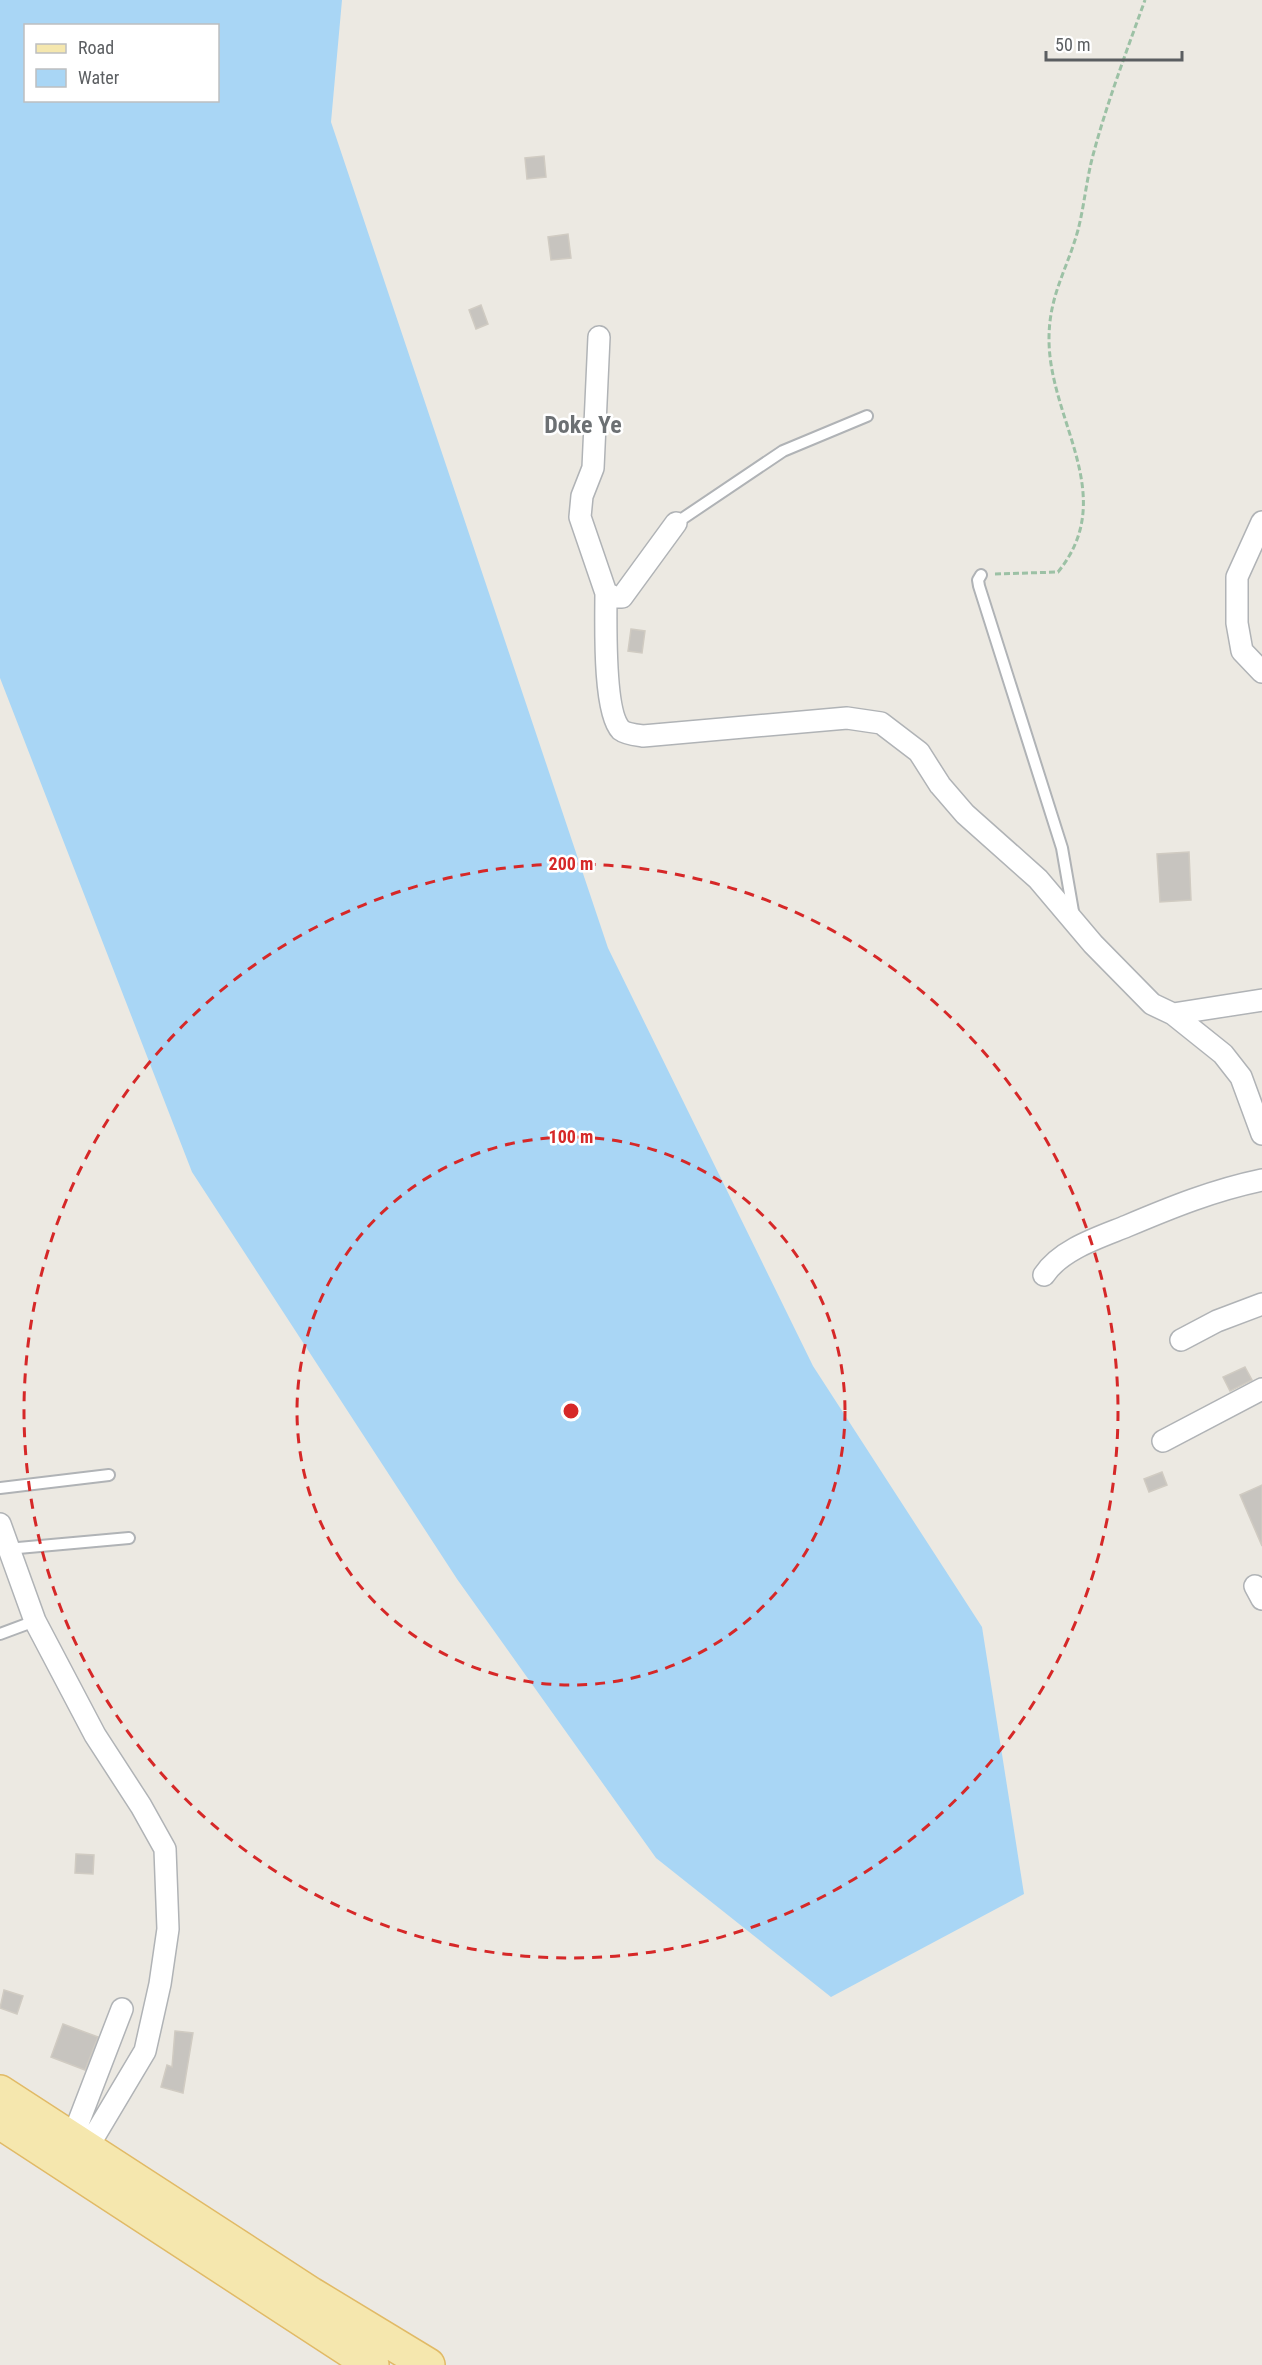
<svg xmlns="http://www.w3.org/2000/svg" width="1262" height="2365" viewBox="0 0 1262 2365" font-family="'Roboto Condensed',sans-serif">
  <rect width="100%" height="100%" fill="#ece9e2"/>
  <!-- water -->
  <path fill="#a9d6f5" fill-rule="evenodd" d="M 0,0 L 342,0 L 331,122 L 608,948 L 813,1366 L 982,1627 L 1024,1894 L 831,1997 L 656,1858 L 457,1579 L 192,1172 L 0,678 ZM 26,26 L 218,26 L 218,100 L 26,100 Z"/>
  <!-- building -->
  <path fill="#c7c4bf" stroke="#d0cbc2" stroke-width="1.5" d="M 544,156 L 546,177 L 527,179 L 525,158 Z
    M 568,234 L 571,258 L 551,260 L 548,237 Z
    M 481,305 L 488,324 L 476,329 L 469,310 Z
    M 631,629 L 645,631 L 642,653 L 628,651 Z
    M 1189,852 L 1191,900 L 1160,902 L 1157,854 Z
    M 1245,1367 L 1252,1380 L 1230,1391 L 1223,1377 Z
    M 1162,1472 L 1167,1485 L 1149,1492 L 1144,1479 Z
    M 1262,1485 L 1262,1546 L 1240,1495 Z
    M 76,1854 L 94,1855 L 93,1874 L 75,1873 Z
    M 4,1990 L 23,1996 L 17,2014 L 0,2008 Z
    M 63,2024 L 98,2037 L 85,2070 L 51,2057 Z
    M 175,2031 L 193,2033 L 183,2093 L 161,2087 L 167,2065 L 172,2067 Z"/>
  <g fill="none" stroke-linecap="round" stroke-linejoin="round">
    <defs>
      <path id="lane" d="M 676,523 L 783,451 L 867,416
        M 981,575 L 978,580 L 979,586 L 1062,848 L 1074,917
        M 0,1488 L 109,1475
        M 7,1549 L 129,1538
        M 0,1634 L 35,1621"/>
      <path id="street" d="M 599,337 L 593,468 L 582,496 L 580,517 L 606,593
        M 1262,522 L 1237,577 L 1237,623 L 1242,651 L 1262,672
        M 676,523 L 622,597 L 614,597 L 606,593 C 606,620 603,712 621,730 C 626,734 636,735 643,736 L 847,718 L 881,723 L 919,752 L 940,785 L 965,814 L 1038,879 L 1093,944 L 1152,1004 L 1173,1014 L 1223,1054 L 1241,1077 L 1262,1134
        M 1173,1014 L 1262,1000
        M 1044,1275 C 1061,1249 1100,1237 1127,1226 C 1172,1207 1214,1190 1262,1180
        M 1181,1340 L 1217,1321 L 1262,1304
        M 1163,1441 L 1262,1389
        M 0,1524 L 35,1621 L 95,1735 L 141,1806 L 165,1849 L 168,1929 L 160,1984 L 145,2051 L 86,2150 L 78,2157
        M 1255,1586 L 1262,1599
        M 72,2139 L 122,2009"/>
      <path id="primary" d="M 0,2092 L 311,2294 L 428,2365
        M 0,2122 L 372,2365"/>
    </defs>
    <!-- lane casing -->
    <use href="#lane" stroke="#b0b3b6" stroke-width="14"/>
    <!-- street casing -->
    <use href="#street" stroke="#b0b3b6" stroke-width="24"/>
    <!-- primary casing -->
    <use href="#primary" stroke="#e1ba66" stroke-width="36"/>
    <!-- path -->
    <path stroke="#9cc1a5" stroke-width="3" stroke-dasharray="6 3" stroke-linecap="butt" d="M 995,574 L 1058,572 C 1120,496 1049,421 1049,339 C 1049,295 1067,270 1078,230 C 1084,207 1086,183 1092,159 C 1106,105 1126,53 1145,0"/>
    <!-- lane -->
    <use href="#lane" stroke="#fff" stroke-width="10"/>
    <!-- street -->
    <use href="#street" stroke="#fff" stroke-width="21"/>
    <!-- primary -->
    <use href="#primary" stroke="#f5e7ae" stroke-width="33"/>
  </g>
  <!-- distance rings -->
  <g fill="none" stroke="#d62828" stroke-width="3" stroke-dasharray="10 8">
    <circle cx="571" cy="1411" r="274"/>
    <circle cx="571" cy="1411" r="547"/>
  </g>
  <g text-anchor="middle" stroke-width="5" stroke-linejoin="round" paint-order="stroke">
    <!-- quarter labels -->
    <g font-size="24" font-weight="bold" fill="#6c7073" stroke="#fff">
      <text x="583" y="433">Doke Ye</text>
    </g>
  </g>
  <circle cx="571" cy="1411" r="9" fill="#d62828" stroke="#fff" stroke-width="3"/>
  <g font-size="18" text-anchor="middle" font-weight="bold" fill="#d62828" stroke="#fff" stroke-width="5" stroke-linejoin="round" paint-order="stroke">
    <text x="571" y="870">200 m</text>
    <text x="571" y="1143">100 m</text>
  </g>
  <!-- legend -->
  <rect x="24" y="24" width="195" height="78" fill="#ffffff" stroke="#bdbfc0" stroke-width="1.5"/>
  <rect x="36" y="44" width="30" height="9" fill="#f5e7ae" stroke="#bdbfc0" stroke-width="1.5"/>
  <text x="78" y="54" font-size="18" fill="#5b5e61">Road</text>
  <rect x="36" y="69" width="30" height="18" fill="#a9d6f5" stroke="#bdbfc0" stroke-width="1.5"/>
  <text x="78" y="84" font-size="18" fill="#5b5e61">Water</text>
  <!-- scale -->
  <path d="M1046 51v9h136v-9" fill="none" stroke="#5b5e61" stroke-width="3"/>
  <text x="1055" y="51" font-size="18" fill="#5b5e61" stroke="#ffffff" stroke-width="4.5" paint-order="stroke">50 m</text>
</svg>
